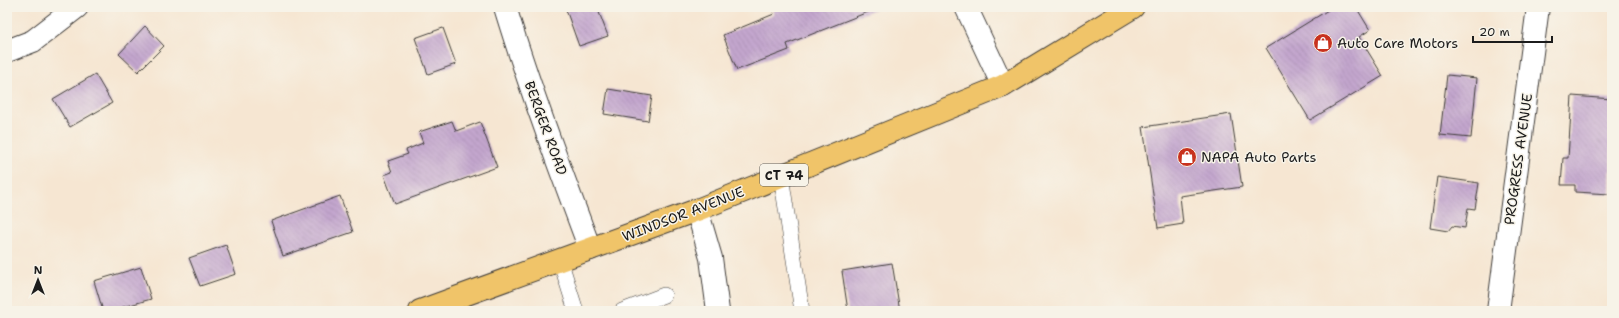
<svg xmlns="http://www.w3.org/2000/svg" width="1619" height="318" viewBox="0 0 1619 318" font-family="'Shantell Sans',sans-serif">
  <defs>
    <pattern id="building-back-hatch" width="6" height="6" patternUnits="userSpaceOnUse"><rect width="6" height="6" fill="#c3a6ce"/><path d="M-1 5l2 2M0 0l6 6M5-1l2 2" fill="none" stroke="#a78eb0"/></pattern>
  </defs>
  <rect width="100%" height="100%" fill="#f7f3e8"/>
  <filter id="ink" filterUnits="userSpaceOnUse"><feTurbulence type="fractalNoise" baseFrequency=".025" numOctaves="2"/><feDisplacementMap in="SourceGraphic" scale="8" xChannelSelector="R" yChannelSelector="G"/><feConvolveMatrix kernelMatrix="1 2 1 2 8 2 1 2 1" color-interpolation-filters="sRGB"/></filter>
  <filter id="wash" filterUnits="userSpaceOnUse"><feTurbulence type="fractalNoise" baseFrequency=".012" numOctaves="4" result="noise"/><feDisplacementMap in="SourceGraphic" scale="16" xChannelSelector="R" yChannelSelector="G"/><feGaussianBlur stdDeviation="0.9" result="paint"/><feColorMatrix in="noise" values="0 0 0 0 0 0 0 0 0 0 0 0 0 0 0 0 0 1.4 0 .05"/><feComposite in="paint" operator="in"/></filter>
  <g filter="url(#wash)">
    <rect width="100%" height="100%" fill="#f6e6d2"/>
    <g id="blocks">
      <!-- building -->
      <path fill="url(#building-back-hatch)" d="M 565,7 L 597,7 L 608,36 L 579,46 Z
        M 771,7 L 878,7 L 878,8 L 787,44 L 789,50 L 737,70 L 723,35 L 774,14 Z
        M 1333,7 L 1356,7 L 1370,30 L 1359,37 L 1383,76 L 1310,120 L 1266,48 Z
        M 145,26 L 164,46 L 138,72 L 119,54 Z
        M 443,28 L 456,64 L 428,74 L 415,38 Z
        M 95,74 L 112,103 L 70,127 L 53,99 Z
        M 1447,75 L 1477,78 L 1471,138 L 1440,135 Z
        M 608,89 L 652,96 L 648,121 L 604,114 Z
        M 1572,96 L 1612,99 L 1610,194 L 1575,192 L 1575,185 L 1561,185 L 1563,158 L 1568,158 Z
        M 1231,114 L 1242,187 L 1180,196 L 1183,224 L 1158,228 L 1143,127 Z
        M 452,121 L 456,131 L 480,122 L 497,167 L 395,204 L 384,175 L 392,172 L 388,161 L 408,154 L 406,150 L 423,143 L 419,132 Z
        M 1437,177 L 1479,183 L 1475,209 L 1468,208 L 1465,228 L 1452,226 L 1448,231 L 1430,228 Z
        M 340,196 L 353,232 L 283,256 L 271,221 Z
        M 226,245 L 236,274 L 200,286 L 189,258 Z
        M 892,263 L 900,311 L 848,311 L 842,271 Z
        M 141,267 L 151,299 L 109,311 L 103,311 L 94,281 Z"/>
    </g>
  </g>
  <g filter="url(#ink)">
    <use href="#blocks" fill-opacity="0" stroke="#3d3a37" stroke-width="1"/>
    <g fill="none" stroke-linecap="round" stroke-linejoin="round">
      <defs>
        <path id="service" d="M 781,176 L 802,311
          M 560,260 L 576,311
          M 622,311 L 664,295"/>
        <path id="minor" d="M 505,7 C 530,89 560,169 590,249
          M 966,7 L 1003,86
          M 7,51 L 33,41 L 77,7
          M 697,210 L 711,258 L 718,311
          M 1498,311 L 1538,7"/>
        <path id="primary" d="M 420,311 L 697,210 L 1003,86 L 1133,7"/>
      </defs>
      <!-- service casing -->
      <use href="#service" stroke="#3d3a37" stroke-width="16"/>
      <!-- minor casing -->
      <use href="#minor" stroke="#3d3a37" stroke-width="24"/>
      <!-- primary casing -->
      <use href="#primary" stroke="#3d3a37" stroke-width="24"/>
      <!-- service -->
      <use href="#service" stroke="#fff" stroke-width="15"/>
      <!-- minor -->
      <use href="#minor" stroke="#fff" stroke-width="22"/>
      <!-- primary -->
      <use href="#primary" stroke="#f0c469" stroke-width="22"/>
    </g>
  </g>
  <!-- icons -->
  <defs>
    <symbol id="shop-disc" viewBox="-11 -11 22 22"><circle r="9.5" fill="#c8321e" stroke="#f7f3e8"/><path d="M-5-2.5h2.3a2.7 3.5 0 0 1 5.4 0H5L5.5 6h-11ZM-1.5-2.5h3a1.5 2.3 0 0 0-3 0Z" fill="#fff"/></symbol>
  </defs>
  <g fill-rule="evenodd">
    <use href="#shop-disc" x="1312" y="32" width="22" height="22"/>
    <use href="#shop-disc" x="1176" y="146" width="22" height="22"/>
  </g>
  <g text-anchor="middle" stroke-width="3" stroke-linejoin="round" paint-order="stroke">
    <!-- shield labels -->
    <rect fill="#f7f3e8" stroke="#5e5c59" stroke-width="1" x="760" y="164" width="48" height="22" rx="3"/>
    <g font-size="13" font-weight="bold" fill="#1c1c1c">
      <text x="784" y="180">CT 74</text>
    </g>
    <!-- poi labels -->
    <g font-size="14" fill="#1c1c1c" stroke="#f7f3e8" text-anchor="start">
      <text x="1337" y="48">Auto Care Motors</text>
      <text x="1201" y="162">NAPA Auto Parts</text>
    </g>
    <!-- street labels -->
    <g font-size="14" fill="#1c1c1c" stroke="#f7f3e8">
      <text transform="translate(546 128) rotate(70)" y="5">BERGER ROAD</text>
      <text transform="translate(1518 159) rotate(-82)" y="5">PROGRESS AVENUE</text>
      <text transform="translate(683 214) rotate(-21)" y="5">WINDSOR AVENUE</text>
    </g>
  </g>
  <!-- margin -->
  <rect width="1619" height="318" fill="none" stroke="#f7f3e8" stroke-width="24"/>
  <!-- north arrow -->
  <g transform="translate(38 280)" stroke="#f7f3e8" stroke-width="3" paint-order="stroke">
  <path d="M0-3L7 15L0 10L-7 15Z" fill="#1c1c1c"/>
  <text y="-6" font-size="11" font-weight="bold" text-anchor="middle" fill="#1c1c1c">N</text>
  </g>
  <!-- scale -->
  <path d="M1473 36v6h79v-6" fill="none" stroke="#1c1c1c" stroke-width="2"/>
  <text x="1479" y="36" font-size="12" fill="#1c1c1c" stroke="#f7f3e8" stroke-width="3" paint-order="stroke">20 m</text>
</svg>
